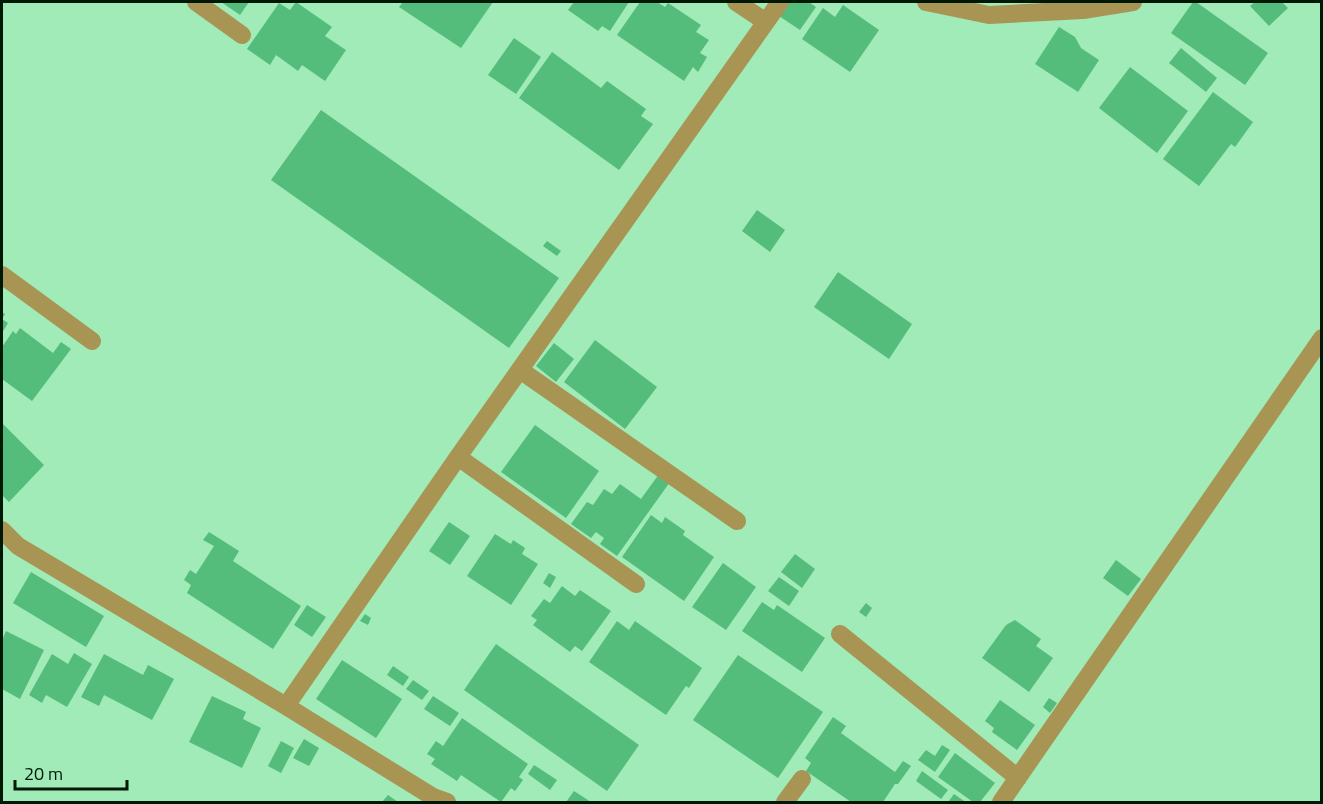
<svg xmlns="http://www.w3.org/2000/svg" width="1323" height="804" viewBox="0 0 1323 804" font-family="'Titillium Web',sans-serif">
  <rect width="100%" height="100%" fill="#a0ebb7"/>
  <!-- building -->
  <path fill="#54bd7b" d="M 221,2 L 249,2 L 240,15 Z
    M 296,2 L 332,27 L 325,36 L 346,50 L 325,81 L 302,65 L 298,71 L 276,55 L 270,65 L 247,49 L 279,3 L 290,10 Z
    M 403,2 L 493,2 L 461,48 L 399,7 Z
    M 574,2 L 629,2 L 610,31 L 602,26 L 598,31 L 568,10 Z
    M 640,2 L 657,2 L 665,7 L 668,3 L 701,25 L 696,32 L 709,40 L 700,53 L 707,57 L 698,72 L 693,67 L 684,81 L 617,35 Z
    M 789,2 L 809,2 L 816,7 L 800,30 L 779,16 Z
    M 1193,2 L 1196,2 L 1268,53 L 1245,85 L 1171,33 Z
    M 1255,2 L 1282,2 L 1288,8 L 1269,26 L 1250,6 Z
    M 843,5 L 879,30 L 850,72 L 802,39 L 823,8 L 835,17 Z
    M 1059,27 L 1075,37 L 1081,48 L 1099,60 L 1078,92 L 1035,64 Z
    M 514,38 L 541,57 L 516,94 L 488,75 Z
    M 1181,48 L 1217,78 L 1206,92 L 1169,63 Z
    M 552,52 L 601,88 L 607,81 L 646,109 L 641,116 L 653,124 L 619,170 L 519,98 Z
    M 1130,67 L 1188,111 L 1157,153 L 1099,108 Z
    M 1213,92 L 1253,122 L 1235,147 L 1231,144 L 1199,186 L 1163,159 Z
    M 321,110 L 559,278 L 509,348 L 271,180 Z
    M 757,210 L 785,230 L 770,252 L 742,231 Z
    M 547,241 L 561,251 L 557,256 L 543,246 Z
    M 838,272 L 912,324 L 889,359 L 814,307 Z
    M 2,312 L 5,314 L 2,319 L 8,323 L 2,333 Z
    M 20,328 L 53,353 L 61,342 L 71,349 L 32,401 L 2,379 L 2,347 L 13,331 L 16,334 Z
    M 595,340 L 657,387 L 625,429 L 564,382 Z
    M 554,343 L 574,359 L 556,382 L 536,366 Z
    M 2,423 L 44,465 L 9,502 L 2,495 Z
    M 535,425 L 599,471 L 566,518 L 501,472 Z
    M 659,474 L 670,482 L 617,556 L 600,544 L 604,538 L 596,532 L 591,538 L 571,524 L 587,502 L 593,505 L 604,489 L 612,494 L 620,484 L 641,499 Z
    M 651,515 L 662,523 L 665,517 L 685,531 L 683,535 L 714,557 L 684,601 L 622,557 Z
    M 449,522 L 470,536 L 450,565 L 429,551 Z
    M 209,532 L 239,551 L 233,561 L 301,606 L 273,649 L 187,593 L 191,585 L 184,580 L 190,570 L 196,574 L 214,546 L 203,540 Z
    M 495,534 L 511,544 L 513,540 L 525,548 L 522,554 L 538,564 L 511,605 L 467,576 Z
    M 795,554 L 815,569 L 802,588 L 781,572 Z
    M 1116,560 L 1141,579 L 1128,596 L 1103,578 Z
    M 723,563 L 756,587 L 726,630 L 692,607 Z
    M 31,572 L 104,616 L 86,647 L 13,603 Z
    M 549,573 L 556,577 L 550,588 L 543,583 Z
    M 779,577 L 799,591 L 789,606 L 768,591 Z
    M 562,586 L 575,596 L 580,590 L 611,611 L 582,651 L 575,646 L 570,652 L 533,625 L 537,620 L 531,616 L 544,599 L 550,603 Z
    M 762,602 L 774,610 L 777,605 L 825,638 L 802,672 L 742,631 Z
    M 866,603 L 872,608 L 866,617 L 859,612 Z
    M 307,605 L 326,617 L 312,637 L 294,625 Z
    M 365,614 L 371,618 L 368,625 L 360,621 Z
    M 1015,620 L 1041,639 L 1036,646 L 1053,658 L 1029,692 L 982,658 L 1006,625 Z
    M 617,621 L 629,630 L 635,621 L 702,668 L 689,688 L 686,686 L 666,715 L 589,662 Z
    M 6,631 L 44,650 L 20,699 L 2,689 L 2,640 Z
    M 496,644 L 639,745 L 607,791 L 464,690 Z
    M 74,653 L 92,664 L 67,707 L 46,695 L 42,703 L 29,695 L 52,654 L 68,664 Z
    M 104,654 L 143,675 L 148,665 L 174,679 L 152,720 L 104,695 L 99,706 L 81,697 Z
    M 738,655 L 823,712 L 778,778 L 693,720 Z
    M 342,660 L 402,699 L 376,738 L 316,699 Z
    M 393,666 L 409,677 L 403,686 L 387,675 Z
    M 413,680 L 429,691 L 422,700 L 406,689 Z
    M 212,696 L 246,712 L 243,719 L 261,728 L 242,768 L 189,742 Z
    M 433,696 L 459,713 L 450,726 L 424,709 Z
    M 1049,698 L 1057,703 L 1050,713 L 1043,707 Z
    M 1000,700 L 1035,725 L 1017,750 L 992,732 L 994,728 L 985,721 Z
    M 833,717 L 846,726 L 841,733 L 895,772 L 903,761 L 911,766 L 898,784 L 895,784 L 883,802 L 851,802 L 806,771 L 811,763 L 805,758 Z
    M 462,718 L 528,764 L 519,777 L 523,780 L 515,791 L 511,788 L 501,802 L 461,775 L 457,781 L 431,764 L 435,759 L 427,754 L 436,741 L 443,746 Z
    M 304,739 L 319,748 L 309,766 L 293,758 Z
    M 281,741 L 294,748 L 281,773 L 268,766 Z
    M 942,745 L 950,750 L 935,772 L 918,760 L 926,750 L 935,756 Z
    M 955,753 L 995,783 L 980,802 L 973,802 L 938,777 Z
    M 534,765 L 557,780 L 550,790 L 528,774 Z
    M 922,771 L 948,790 L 941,799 L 916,781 Z
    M 574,791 L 591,802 L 566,802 Z
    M 954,794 L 964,801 L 964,802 L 948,802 Z
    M 388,795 L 398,802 L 382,802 Z"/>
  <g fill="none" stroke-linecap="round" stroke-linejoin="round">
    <!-- minor -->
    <path stroke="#a99553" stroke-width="18" d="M 196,2 L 242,35
      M 736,2 L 766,22
      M 926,2 L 989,15 L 1083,10 L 1133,2
      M 2,275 L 92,341
      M 520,370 L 737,521
      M 458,457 L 636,584
      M 2,530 L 18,546 L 286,706 L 433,797 L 447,802
      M 840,634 L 1018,778
      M 286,706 L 458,457 L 780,2
      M 785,802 L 802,779
      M 1001,802 L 1322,338"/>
  </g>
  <!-- border -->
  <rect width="1323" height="804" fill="none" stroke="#001907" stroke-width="6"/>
  <!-- scale -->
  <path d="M15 780v9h112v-9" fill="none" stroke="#001907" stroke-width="3"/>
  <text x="24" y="780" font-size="18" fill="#001907" stroke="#a0ebb7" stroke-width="4.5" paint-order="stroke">20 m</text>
</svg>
